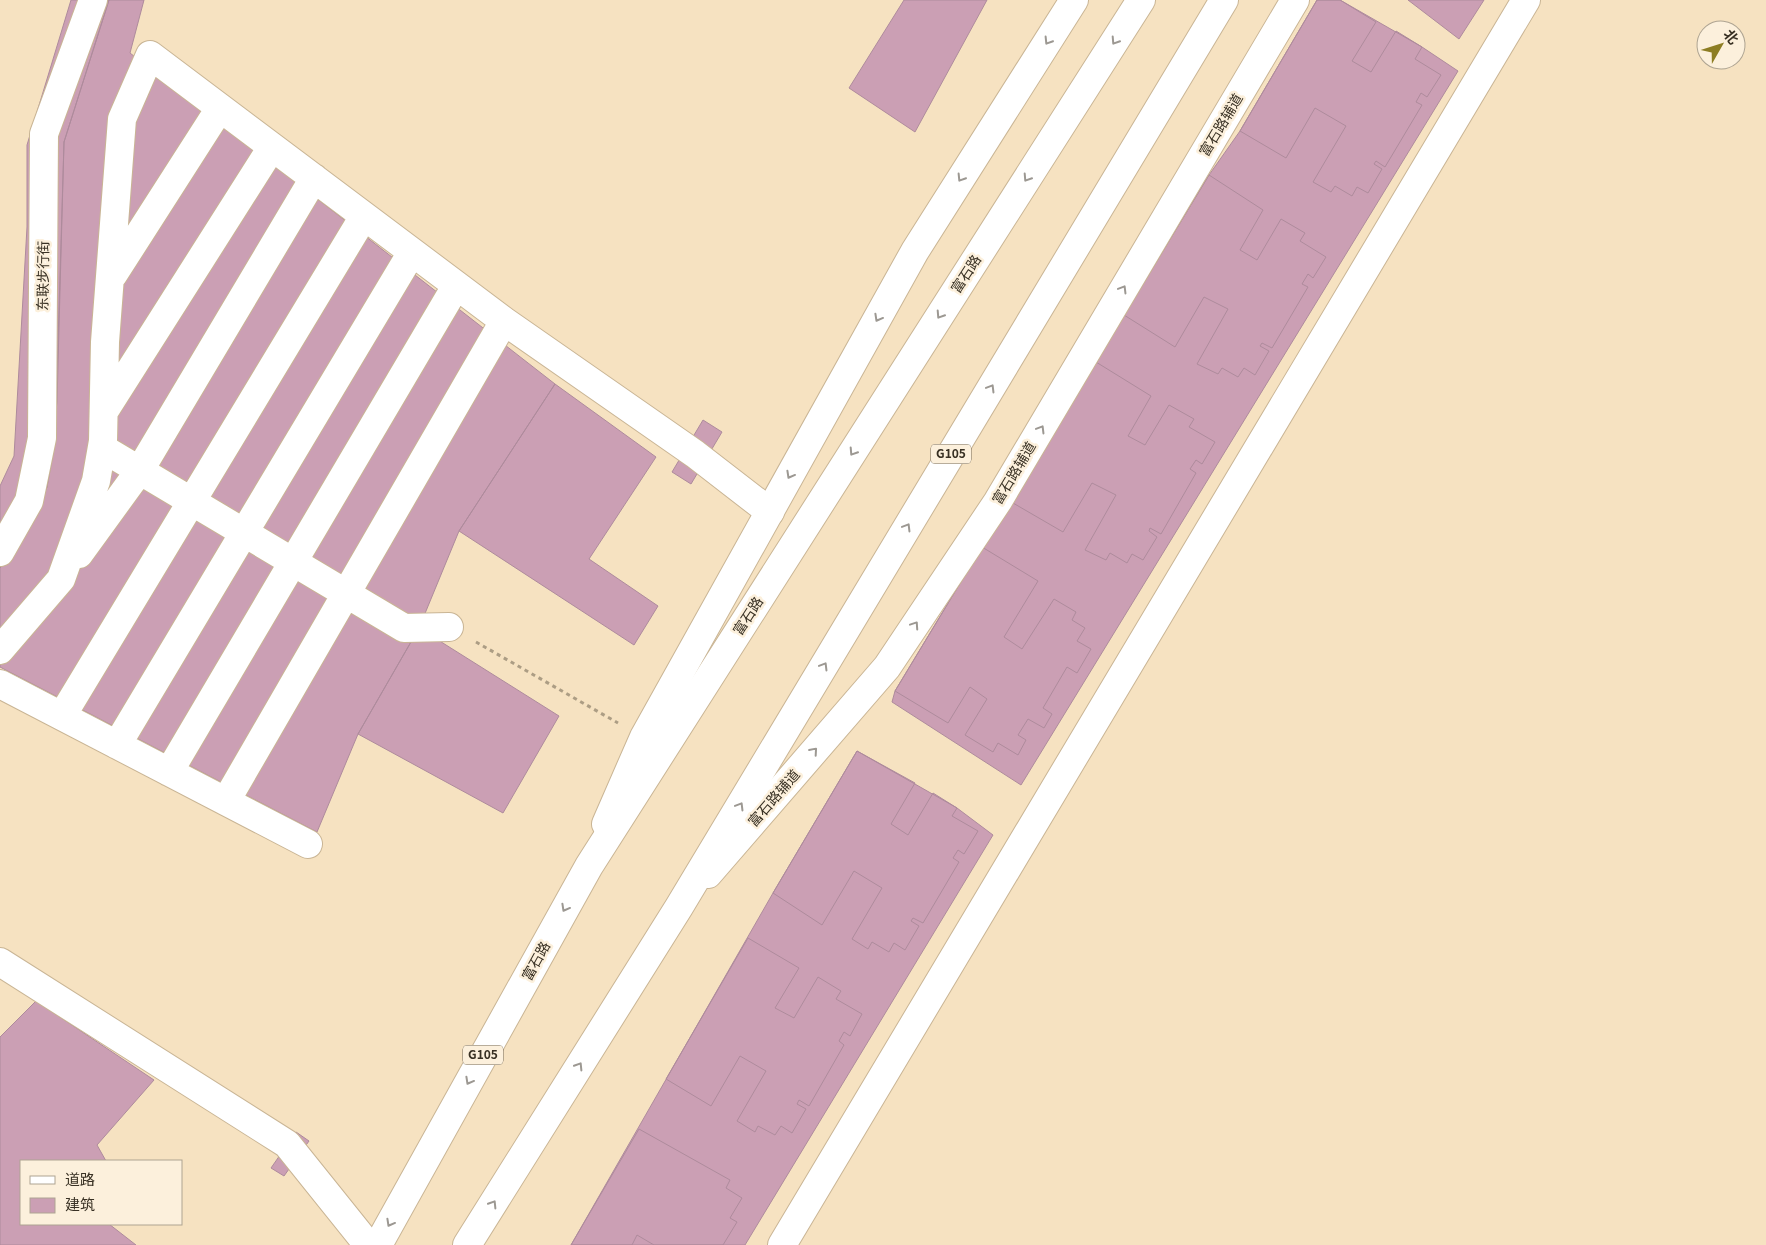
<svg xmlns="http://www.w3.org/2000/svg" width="1766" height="1245" viewBox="0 0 1766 1245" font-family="Georgia,'Noto Sans SC',serif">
  <rect width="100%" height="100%" fill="#f6e2c1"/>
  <!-- building -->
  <path fill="#cb9fb4" stroke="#ae8b9c" d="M 71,0 L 109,0 L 64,142 L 57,402 L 47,487 L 24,535 L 0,568 L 0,486 L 14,456 L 27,227 L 27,145 Z
    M 109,0 L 144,0 L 130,53 L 555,384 L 459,531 L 419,628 L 358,734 L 317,832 L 0,667 L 0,568 L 24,535 L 47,487 L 55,443 L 64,142 Z
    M 904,0 L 987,0 L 915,132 L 849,88 Z
    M 1317,0 L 1340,0 L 1422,47 L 1458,71 L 1021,785 L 892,702 L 895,691 L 982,547 L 1013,503 L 1096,362 L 1209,175 L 1240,131 Z
    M 1317,0 L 1340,0 L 1376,22 L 1352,61 L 1371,72 L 1396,31 L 1422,47 L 1415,59 L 1441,75 L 1427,97 L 1421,93 L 1416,102 L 1422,105 L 1385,167 L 1376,161 L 1374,164 L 1382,169 L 1368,193 L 1357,187 L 1352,196 L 1335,186 L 1331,192 L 1313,182 L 1346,126 L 1315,108 L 1286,158 L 1240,131 Z
    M 1408,0 L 1484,0 L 1459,39 Z
    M 1209,175 L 1263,210 L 1240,250 L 1257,260 L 1281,219 L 1305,233 L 1300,241 L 1326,257 L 1313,278 L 1308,274 L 1302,284 L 1308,287 L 1272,348 L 1262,343 L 1260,346 L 1269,351 L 1255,375 L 1244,368 L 1238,377 L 1222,368 L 1218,374 L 1197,364 L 1228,309 L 1204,297 L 1175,347 L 1124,315 Z
    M 1096,362 L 1151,396 L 1128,436 L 1145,445 L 1169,405 L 1194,419 L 1189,427 L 1215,442 L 1202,464 L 1196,460 L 1190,469 L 1196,473 L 1161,534 L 1150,528 L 1149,531 L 1157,537 L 1143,560 L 1132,554 L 1127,563 L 1110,553 L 1106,560 L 1085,550 L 1116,495 L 1092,483 L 1063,532 L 1013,503 Z
    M 555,384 L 656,457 L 589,559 L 658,606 L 634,645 L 459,531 Z
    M 703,420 L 722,432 L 691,484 L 672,472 Z
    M 982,547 L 1038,581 L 1004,637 L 1022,649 L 1054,599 L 1076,612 L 1072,620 L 1085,628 L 1077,641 L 1091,649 L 1077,673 L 1067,667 L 1043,708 L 1052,714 L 1044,728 L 1028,719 L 1018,735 L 1026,740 L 1018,755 L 998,743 L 993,752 L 965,735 L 987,699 L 970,687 L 948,723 L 895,691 Z
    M 419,628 L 559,716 L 503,813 L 358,734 Z
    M 857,751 L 957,808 L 993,835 L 745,1245 L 571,1245 L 773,893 Z
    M 857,751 L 915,783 L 891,824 L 908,835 L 933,793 L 957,808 L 952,816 L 978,831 L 964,854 L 958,850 L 953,858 L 959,862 L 923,923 L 913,918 L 911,921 L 919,926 L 905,950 L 894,943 L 889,952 L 872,942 L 868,949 L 852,939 L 882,888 L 854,871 L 822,925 L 773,893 Z
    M 748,938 L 799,968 L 775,1008 L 794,1018 L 818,977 L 841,991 L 836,999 L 862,1014 L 850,1036 L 844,1032 L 839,1041 L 844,1045 L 809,1106 L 799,1100 L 797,1104 L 806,1109 L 792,1133 L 781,1126 L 775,1135 L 758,1126 L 755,1132 L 737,1121 L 766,1071 L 740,1056 L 711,1106 L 666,1079 Z
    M 36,1001 L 154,1080 L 97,1145 L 106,1161 L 21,1161 L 21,1224 L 109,1224 L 136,1245 L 0,1245 L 0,1037 Z
    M 639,1129 L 730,1180 L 726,1188 L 742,1198 L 730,1218 L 737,1222 L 723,1245 L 654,1245 L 637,1235 L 632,1245 L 571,1245 Z
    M 296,1132 L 309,1141 L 284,1176 L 271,1168 Z"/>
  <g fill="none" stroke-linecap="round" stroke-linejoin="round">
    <defs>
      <path id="minor" d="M 113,275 L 220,108
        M 105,410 L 272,147
        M 102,448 L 404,628 L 449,627
        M 0,552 L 29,501 L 42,438 L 44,134 L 93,0
        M 79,554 L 140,470 L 314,178
        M 0,650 L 61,579 L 96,481 L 103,441 L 105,342 L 122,119 L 150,55 L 504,321 L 695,454 L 770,512
        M 0,684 L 308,844
        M 62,716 L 364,216
        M 117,745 L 412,252
        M 169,772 L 456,286
        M 226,801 L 504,321
        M 0,962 L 287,1144 L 368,1245
        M 782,1245 L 1526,0"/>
      <path id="major" d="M 606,824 L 644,737 L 915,251 L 1074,0
        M 708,874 L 887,667 L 998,501 L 1295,0"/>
      <path id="highway" d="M 378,1245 L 589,866 L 1141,0
        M 467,1245 L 679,907 L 1224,0"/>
    </defs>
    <!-- minor casing -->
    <use href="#minor" stroke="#c9b595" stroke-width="30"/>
    <!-- major casing -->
    <use href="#major" stroke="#c9b595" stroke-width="30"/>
    <!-- highway casing -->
    <use href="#highway" stroke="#c9b595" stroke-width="30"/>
    <!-- path -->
    <path stroke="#ac9d84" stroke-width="3" stroke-dasharray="4 4" stroke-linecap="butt" d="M 476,642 L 618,723"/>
    <!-- minor -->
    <use href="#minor" stroke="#fff" stroke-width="28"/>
    <!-- major -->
    <use href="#major" stroke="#fff" stroke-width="28"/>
    <!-- highway -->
    <use href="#highway" stroke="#fff" stroke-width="28"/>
  </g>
  <!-- one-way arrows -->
  <defs><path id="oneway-chevron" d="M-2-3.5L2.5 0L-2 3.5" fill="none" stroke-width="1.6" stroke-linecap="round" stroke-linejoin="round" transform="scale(1.25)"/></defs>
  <g stroke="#9c9892">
    <use href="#oneway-chevron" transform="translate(1048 41) rotate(122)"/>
    <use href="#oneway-chevron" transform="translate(1115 41) rotate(123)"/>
    <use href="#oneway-chevron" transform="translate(961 178) rotate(122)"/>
    <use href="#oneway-chevron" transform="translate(1027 178) rotate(123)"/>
    <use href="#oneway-chevron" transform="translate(1123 289) rotate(-59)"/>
    <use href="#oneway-chevron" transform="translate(940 315) rotate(123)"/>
    <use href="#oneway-chevron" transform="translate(878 318) rotate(119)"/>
    <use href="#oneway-chevron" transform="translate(991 388) rotate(-59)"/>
    <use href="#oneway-chevron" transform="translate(1041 429) rotate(-59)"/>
    <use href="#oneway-chevron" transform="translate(853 452) rotate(123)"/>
    <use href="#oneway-chevron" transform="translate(790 475) rotate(119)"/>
    <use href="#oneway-chevron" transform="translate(907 527) rotate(-59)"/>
    <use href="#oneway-chevron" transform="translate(915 625) rotate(-56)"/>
    <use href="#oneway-chevron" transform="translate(824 666) rotate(-59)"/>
    <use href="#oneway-chevron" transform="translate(814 751) rotate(-49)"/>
    <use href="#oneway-chevron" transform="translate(740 806) rotate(-59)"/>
    <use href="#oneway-chevron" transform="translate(565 908) rotate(119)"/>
    <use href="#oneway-chevron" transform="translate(579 1066) rotate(-58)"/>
    <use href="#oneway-chevron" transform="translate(469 1081) rotate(119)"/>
    <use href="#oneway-chevron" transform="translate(493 1204) rotate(-58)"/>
    <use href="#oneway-chevron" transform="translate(390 1223) rotate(119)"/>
  </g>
  <g text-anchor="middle" stroke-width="5" stroke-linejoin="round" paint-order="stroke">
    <!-- shield labels -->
    <g fill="#fcf0dc" stroke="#746a5b" stroke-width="1">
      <rect x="931" y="444.5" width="40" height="19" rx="4"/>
      <rect x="463" y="1045.5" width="40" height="19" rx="4"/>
    </g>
    <g font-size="12" font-weight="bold" fill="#393124">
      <text x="951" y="458">G105</text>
      <text x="483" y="1059">G105</text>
    </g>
    <!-- street labels -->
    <g font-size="14" fill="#393124" stroke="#fcf0dc">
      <text transform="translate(1221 125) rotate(-59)" y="5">富石路辅道</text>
      <text transform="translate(966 274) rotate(-57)" y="5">富石路</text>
      <text transform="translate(43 276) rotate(-89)" y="5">东联步行街</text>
      <text transform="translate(1014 473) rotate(-59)" y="5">富石路辅道</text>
      <text transform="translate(748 616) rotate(-57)" y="5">富石路</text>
      <text transform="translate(774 798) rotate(-49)" y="5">富石路辅道</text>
      <text transform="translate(536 961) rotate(-61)" y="5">富石路</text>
    </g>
  </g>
  <!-- legend -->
  <rect x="20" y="1160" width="162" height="65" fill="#fcf0dc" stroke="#aea492"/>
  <rect x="30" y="1176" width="25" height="8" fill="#ffffff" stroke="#aea492"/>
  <text x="65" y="1185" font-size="15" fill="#393124">道路</text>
  <rect x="30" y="1198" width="25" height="15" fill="#cb9fb4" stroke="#aea492"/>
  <text x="65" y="1210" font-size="15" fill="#393124">建筑</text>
  <!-- north arrow -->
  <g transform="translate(1721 45) rotate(51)"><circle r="24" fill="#fcf0dc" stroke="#aea492"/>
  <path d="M0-4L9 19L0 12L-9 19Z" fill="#8d7d23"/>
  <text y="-8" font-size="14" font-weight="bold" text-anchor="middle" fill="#393124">北</text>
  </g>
</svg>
